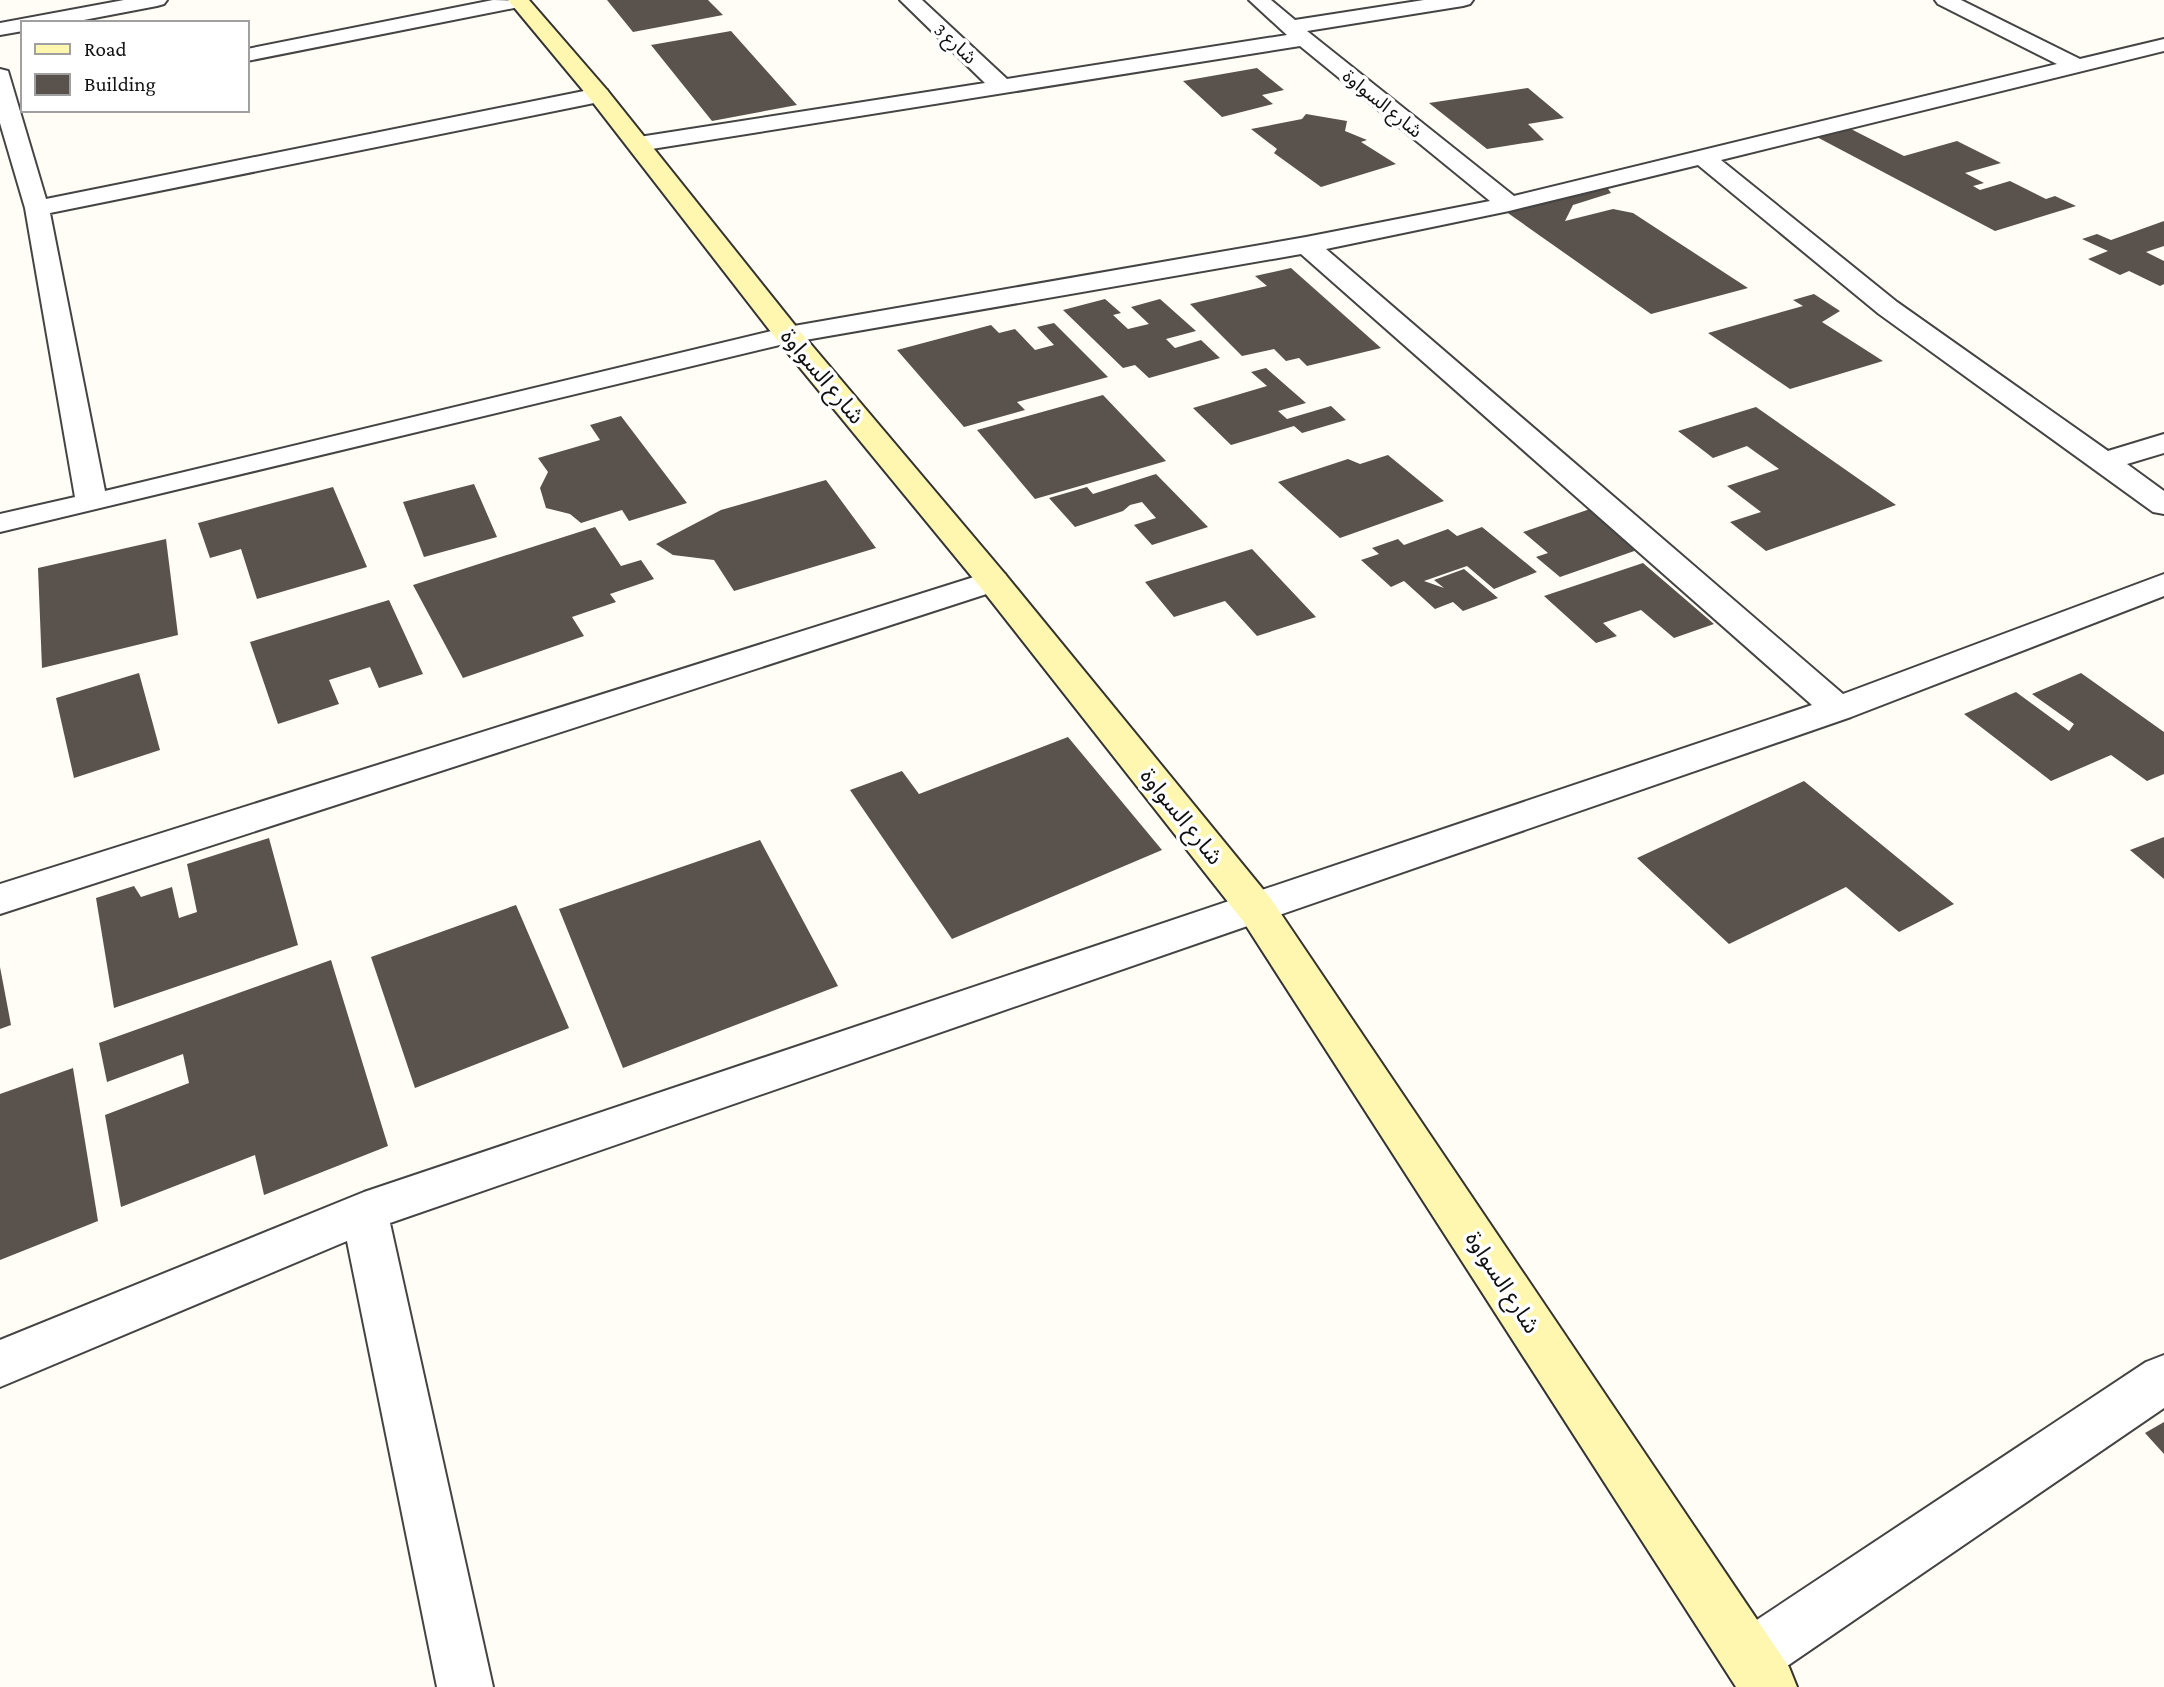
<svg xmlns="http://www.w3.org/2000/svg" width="2164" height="1687" viewBox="0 0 2164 1687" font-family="'Crimson Pro','Noto Sans Arabic',serif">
  <rect width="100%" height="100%" fill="#fffdf5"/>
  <!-- building -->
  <path fill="#5a524d" d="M 607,0 L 708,0 L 723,15 L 633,32 Z
    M 731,31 L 797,105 L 712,121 L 651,45 Z
    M 1257,68 L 1284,90 L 1262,95 L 1273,104 L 1222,117 L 1183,81 Z
    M 1528,88 L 1564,118 L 1528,124 L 1544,140 L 1487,149 L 1429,103 Z
    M 1306,114 L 1347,121 L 1345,131 L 1367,140 L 1361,142 L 1396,164 L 1321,187 L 1274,153 L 1277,149 L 1251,129 L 1302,119 Z
    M 1845,126 L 1904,156 L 1957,141 L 2001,163 L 1965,173 L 1984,183 L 1973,186 L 1980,190 L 2010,181 L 2046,199 L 2055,196 L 2076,206 L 1995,231 L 1813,135 Z
    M 1606,186 L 1611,193 L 1573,205 L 1565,221 L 1613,209 L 1633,213 L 1748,288 L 1651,314 L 1505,211 Z
    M 2164,221 L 2164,246 L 2146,252 L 2164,261 L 2164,284 L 2160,286 L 2129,271 L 2120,275 L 2088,259 L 2108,251 L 2082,239 L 2097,234 L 2111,240 Z
    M 1291,268 L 1381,348 L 1307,366 L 1299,358 L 1286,361 L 1274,349 L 1242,356 L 1190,304 L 1267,286 L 1255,276 Z
    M 1814,294 L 1840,311 L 1822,322 L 1883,361 L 1790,389 L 1708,333 L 1803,306 L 1793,300 Z
    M 1105,299 L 1121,313 L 1113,315 L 1128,329 L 1149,324 L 1131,307 L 1160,299 L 1196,331 L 1166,339 L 1175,348 L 1201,340 L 1220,358 L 1149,378 L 1135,365 L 1123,368 L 1063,310 Z
    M 1054,323 L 1108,377 L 1017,402 L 1025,410 L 964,427 L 897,350 L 991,325 L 999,333 L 1015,329 L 1035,350 L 1054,345 L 1037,327 Z
    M 1266,368 L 1306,403 L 1278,411 L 1287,419 L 1331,406 L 1346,420 L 1302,433 L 1294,426 L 1231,445 L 1193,408 L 1267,386 L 1251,372 Z
    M 1103,395 L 1166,461 L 1035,499 L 977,430 Z
    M 1756,407 L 1896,505 L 1766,551 L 1730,522 L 1761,512 L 1727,486 L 1779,469 L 1747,446 L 1713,458 L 1678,431 Z
    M 621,416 L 687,503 L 629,521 L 622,510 L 581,523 L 570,514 L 546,508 L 540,488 L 548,472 L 538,458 L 600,440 L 590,425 Z
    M 1388,455 L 1444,501 L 1340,538 L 1278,482 L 1348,459 L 1360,464 Z
    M 1156,474 L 1208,527 L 1152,545 L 1134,525 L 1156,518 L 1142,502 L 1130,505 L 1123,511 L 1075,527 L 1049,498 L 1087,487 L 1093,494 Z
    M 826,480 L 876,548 L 734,591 L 714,560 L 673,555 L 656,544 L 721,510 Z
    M 474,484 L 497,537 L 424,557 L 403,502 Z
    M 333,487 L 367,567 L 257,599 L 241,549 L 210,558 L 198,523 Z
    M 1590,509 L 1640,549 L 1560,577 L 1536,557 L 1548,553 L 1523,532 Z
    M 595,527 L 621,566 L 641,560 L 654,579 L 610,594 L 616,602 L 572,617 L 584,636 L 463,678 L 413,585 Z
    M 1482,527 L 1537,572 L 1494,589 L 1467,566 L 1424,581 L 1444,588 L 1434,580 L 1464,569 L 1498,598 L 1463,611 L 1453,602 L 1435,609 L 1404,581 L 1391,587 L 1361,560 L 1379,554 L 1372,548 L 1398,539 L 1404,545 L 1448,529 L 1457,536 Z
    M 166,539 L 178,635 L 42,668 L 38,568 Z
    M 1252,549 L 1316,617 L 1257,636 L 1225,601 L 1174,617 L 1145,582 Z
    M 1643,563 L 1714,624 L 1674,638 L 1641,610 L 1603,623 L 1617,636 L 1596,643 L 1544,596 Z
    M 389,600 L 423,674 L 379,688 L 370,667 L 329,680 L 339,704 L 278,724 L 250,642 Z
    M 139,673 L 160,750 L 74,778 L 56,698 Z
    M 2081,673 L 2164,732 L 2164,774 L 2147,781 L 2111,755 L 2051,781 L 1964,714 L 2016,692 L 2069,731 L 2074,724 L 2032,694 Z
    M 1068,737 L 1162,850 L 952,939 L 850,790 L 902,771 L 919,794 Z
    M 1804,781 L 1954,904 L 1899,932 L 1846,887 L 1729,944 L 1637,858 Z
    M 2164,837 L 2164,879 L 2130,850 Z
    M 269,838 L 298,945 L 114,1008 L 96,898 L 134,886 L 141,897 L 172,887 L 179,918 L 197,912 L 187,864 Z
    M 760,840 L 838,986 L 623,1068 L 559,909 Z
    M 516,905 L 569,1028 L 415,1088 L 371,957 Z
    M 331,960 L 388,1146 L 264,1195 L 255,1155 L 121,1207 L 105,1115 L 189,1083 L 183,1054 L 107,1082 L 99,1043 Z
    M 0,967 L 11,1025 L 0,1029 Z
    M 73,1068 L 98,1221 L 0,1260 L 0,1094 Z
    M 2164,1422 L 2164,1454 L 2145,1433 Z"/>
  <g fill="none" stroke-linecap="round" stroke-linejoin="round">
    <defs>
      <path id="street" d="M 124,0 L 167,0 L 164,4 L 157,6 L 68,23 L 23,23 L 23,31 L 0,35 L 0,23 Z
        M 493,0 L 529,1 L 526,5 L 519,7 L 247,61 L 247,49 Z
        M 900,0 L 922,0 L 1007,79 L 1287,35 L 1249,0 L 1271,0 L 1295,20 L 1424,0 L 1473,0 L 1470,4 L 1463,6 L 1307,31 L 1514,196 L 2057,64 L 1938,4 L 1935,0 L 1961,0 L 2080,59 L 2164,39 L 2164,51 L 1721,160 L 1897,302 L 2108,451 L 2164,434 L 2164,453 L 2127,464 L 2164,491 L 2164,514 L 2153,512 L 1879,314 L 1698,165 L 1509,211 L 1326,249 L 1843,694 L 2164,574 L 2164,596 L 1851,717 L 390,1223 L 493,1687 L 437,1687 L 347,1241 L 0,1387 L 0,1340 L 364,1192 L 1812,705 L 1301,254 L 788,343 L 0,532 L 0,514 L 75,497 L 25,208 L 0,123 L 0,69 L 8,71 L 46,199 L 599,88 L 607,90 L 610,95 L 607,100 L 599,102 L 50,213 L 105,491 L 788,327 L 1306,237 L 1490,201 L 1300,46 L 639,151 L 631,149 L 627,144 L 631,139 L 639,137 L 985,83 Z
        M 993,571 L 1005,574 L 1009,581 L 1005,588 L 0,914 L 0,884 Z
        M 2164,1355 L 2164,1408 L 1771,1677 L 1751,1685 L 1731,1677 L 1723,1657 L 1731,1637 L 2146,1362 Z"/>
      <path id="secondary" d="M 508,0 L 529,0 L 607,90 L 798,329 L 1005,574 L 1271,899 L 1789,1667 L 1797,1687 L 1736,1687 L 1243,921 L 981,588 L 778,341 L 591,100 Z"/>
    </defs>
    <!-- street casing -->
    <use href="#street" stroke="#444" stroke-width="4"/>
    <!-- secondary casing -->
    <use href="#secondary" stroke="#333" stroke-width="4"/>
    <!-- street -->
    <use href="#street" fill="#fff" fill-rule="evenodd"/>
    <!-- secondary -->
    <use href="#secondary" fill="#fff6b0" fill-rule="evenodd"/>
  </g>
  <g text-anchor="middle" stroke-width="7" stroke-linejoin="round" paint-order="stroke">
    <!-- far-street labels -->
    <g font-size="19" fill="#111" stroke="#fff">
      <text transform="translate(956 43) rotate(43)" y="7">شارع 3</text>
      <text transform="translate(1383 103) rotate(39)" y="7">شارع السواوة</text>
    </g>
    <!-- street labels -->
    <g font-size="23" fill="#111" stroke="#fff">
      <text transform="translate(823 376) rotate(50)" y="8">شارع السواوة</text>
      <text transform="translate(1182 816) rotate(51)" y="8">شارع السواوة</text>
      <text transform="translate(1503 1282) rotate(57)" y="8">شارع السواوة</text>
    </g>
  </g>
  <!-- legend -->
  <rect x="21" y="21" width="228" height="91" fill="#ffffff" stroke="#a0a0a0" stroke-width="2"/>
  <rect x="35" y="44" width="35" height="10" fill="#fff6b0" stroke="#a0a0a0" stroke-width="2"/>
  <text x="84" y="56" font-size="21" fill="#111111">Road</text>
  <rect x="35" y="74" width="35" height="21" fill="#5a524d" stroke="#a0a0a0" stroke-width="2"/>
  <text x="84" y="91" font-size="21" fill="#111111">Building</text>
</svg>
